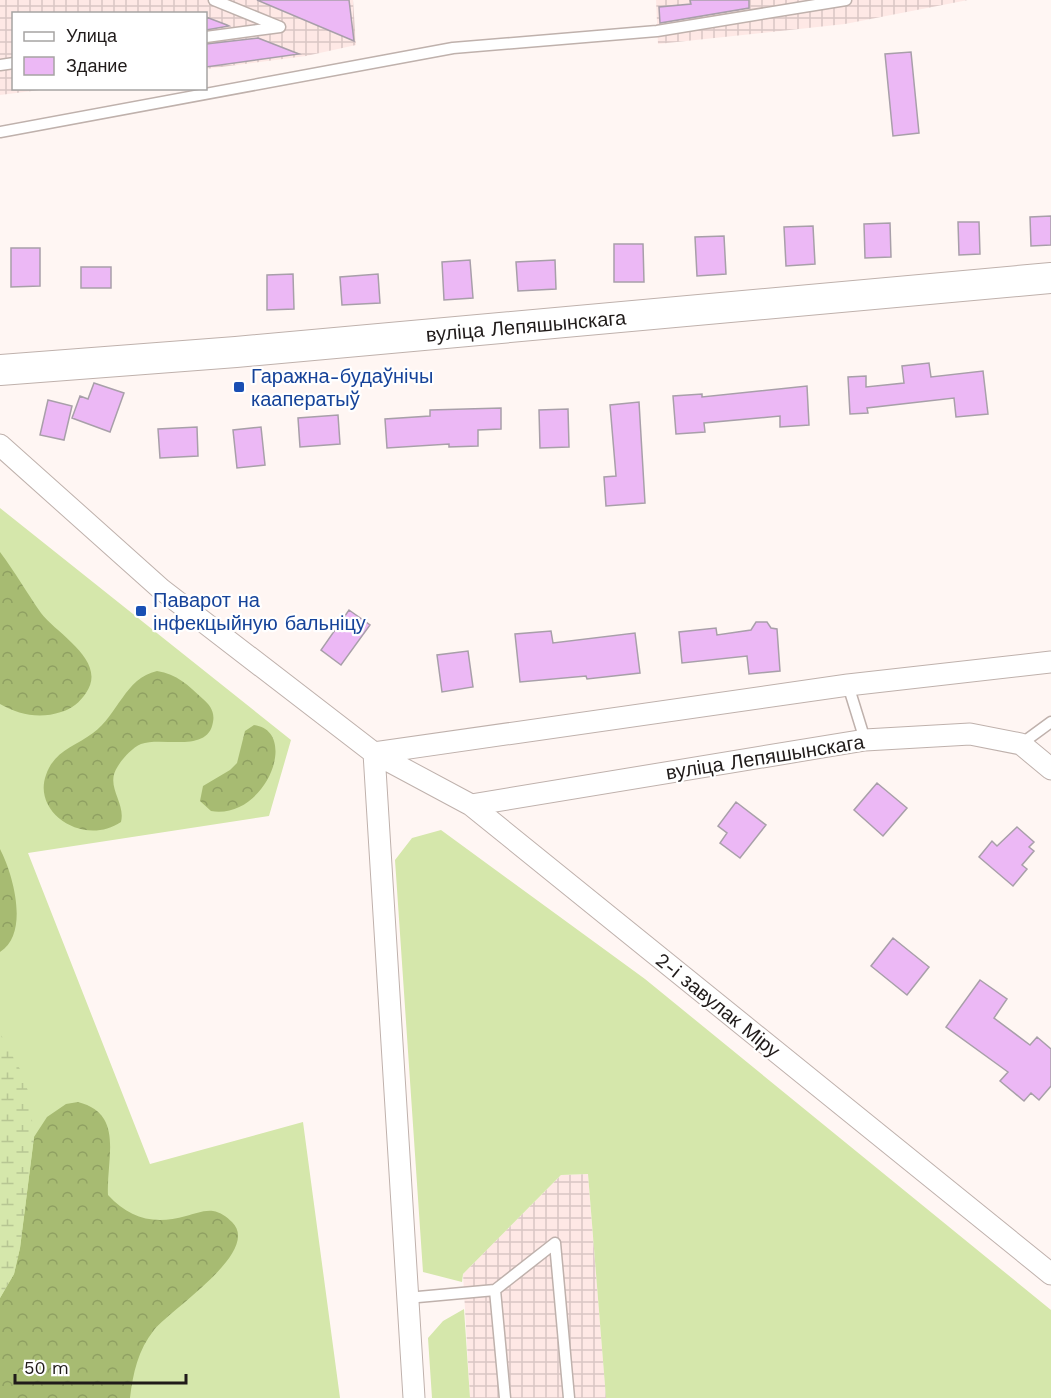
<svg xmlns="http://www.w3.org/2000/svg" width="1051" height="1398" viewBox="0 0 1051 1398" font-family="'Work Sans',sans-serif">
  <defs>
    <pattern id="industrial-grid" width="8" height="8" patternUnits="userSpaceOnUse" patternTransform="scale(1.5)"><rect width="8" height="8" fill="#fee8e5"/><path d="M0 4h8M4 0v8" fill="none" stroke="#d9c6c4"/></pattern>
    <pattern id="forest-crowns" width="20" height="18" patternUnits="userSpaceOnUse" patternTransform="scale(1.5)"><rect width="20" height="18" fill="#a7bb72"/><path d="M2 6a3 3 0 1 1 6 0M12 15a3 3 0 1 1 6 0" fill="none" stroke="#8fa062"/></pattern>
    <pattern id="wetland-marsh" width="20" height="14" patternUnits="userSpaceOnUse" patternTransform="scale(1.5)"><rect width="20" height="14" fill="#d5e7ab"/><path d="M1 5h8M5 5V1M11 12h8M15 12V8" fill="none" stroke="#b7c693"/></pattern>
  </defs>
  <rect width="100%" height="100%" fill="#fff6f3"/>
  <!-- industrial -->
  <path fill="url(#industrial-grid)" d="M 0,0 L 353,0 L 356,45 L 306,56 L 206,69 L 206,14 L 14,14 L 14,88 L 48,89 L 0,95 Z
    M 656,0 L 968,0 L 845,24 L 658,44 Z
    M 588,1174 L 606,1398 L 470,1398 L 463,1274 L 561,1175 Z"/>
  <!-- grass -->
  <path fill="#d5e7ab" d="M 0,508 L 291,740 L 269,816 L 28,853 L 150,1164 L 303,1122 L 340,1398 L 0,1398 Z
    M 441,830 L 645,979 L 1051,1310 L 1051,1398 L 606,1398 L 588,1174 L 561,1175 L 463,1274 L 462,1282 L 423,1272 L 395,860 L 412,838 Z
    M 464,1309 L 470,1398 L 432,1398 L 428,1338 L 443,1321 Z"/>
  <!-- forest -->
  <path fill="url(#forest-crowns)" d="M 0,552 C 15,572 27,593 41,613 C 58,635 108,661 86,693 C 80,702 72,709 61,712 C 40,719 19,715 0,704 Z
    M 157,671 C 177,674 188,685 203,699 C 210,705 215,712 213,722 C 208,754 162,736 141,744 C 132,748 123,758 118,766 C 104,786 126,802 121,822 C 84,847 32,813 46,775 C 54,751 74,747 93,733 C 118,715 125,678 157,671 Z
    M 254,725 C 300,731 266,820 211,811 L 200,801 L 203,786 L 230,770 L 237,763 L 245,731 Z
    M 0,849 C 13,874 30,933 0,952 Z
    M 78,1102 C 125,1114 106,1159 108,1195 C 130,1219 154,1225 186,1216 C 195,1214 203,1210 213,1211 C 220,1212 227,1217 232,1222 C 262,1251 171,1309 154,1330 C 138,1350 133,1373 130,1398 L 0,1398 L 0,1298 L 14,1274 L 20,1248 L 34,1137 L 47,1117 L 66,1104 Z"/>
  <!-- wetland -->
  <path fill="url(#wetland-marsh)" d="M 0,1033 L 21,1071 L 29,1094 L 34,1137 L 20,1248 L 14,1274 L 0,1298 Z"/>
  <!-- building -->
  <path fill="#ecb8f5" stroke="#a89fa9" stroke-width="1.5" d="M 257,0 L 349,0 L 354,41 Z
    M 690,0 L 749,0 L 749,8 L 660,23 L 659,7 L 691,4 Z
    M 206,17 L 227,25 L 229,26 L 206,30 Z
    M 258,38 L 299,54 L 206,67 L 206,44 Z
    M 911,52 L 919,133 L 893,136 L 885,54 Z
    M 1051,216 L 1051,245 L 1031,246 L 1030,217 Z
    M 958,222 L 979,222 L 980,254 L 959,255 Z
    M 890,223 L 891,257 L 865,258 L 864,224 Z
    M 813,226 L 815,264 L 786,266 L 784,227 Z
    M 724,236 L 726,274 L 697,276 L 695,237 Z
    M 614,244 L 643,244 L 644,282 L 614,282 Z
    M 11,248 L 40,248 L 40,286 L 11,287 Z
    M 470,260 L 473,298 L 444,300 L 442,262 Z
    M 555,260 L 556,289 L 518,291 L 516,262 Z
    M 81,267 L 111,267 L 111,288 L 81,288 Z
    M 293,274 L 294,309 L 267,310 L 267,275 Z
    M 378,274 L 380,303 L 342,305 L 340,277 Z
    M 929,363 L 931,377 L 983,371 L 988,414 L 956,417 L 954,398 L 867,408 L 868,413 L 850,414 L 848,377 L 866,376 L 866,387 L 904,383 L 902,366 Z
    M 94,383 L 124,393 L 110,432 L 72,418 L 80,396 L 88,399 Z
    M 807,386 L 809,425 L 780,427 L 780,416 L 704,423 L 705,432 L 676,434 L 673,396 L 702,394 L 702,397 Z
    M 48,400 L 72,406 L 64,440 L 40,435 Z
    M 639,402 L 645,503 L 606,506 L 604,477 L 616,476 L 610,405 Z
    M 501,408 L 501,429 L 478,430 L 478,446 L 449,447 L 449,444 L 387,448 L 385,419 L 430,416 L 430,410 Z
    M 568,409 L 569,447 L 540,448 L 539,410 Z
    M 338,415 L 340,444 L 300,447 L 298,418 Z
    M 197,427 L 198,456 L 160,458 L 158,429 Z
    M 261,427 L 265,465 L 237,468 L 233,430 Z
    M 349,610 L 370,625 L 341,665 L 321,650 Z
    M 756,622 L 767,622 L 771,628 L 777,629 L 780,671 L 749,674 L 747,656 L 682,663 L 679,632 L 716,628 L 717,635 L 751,630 Z
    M 551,631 L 553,643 L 635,633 L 640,673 L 587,679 L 586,676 L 520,682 L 515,634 Z
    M 468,651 L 473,687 L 442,692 L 437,655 Z
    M 877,783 L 907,808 L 883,836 L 854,810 Z
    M 736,802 L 766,825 L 740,858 L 720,843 L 727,833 L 718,826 Z
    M 1017,827 L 1034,842 L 1029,847 L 1034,851 L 1022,865 L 1027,869 L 1013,886 L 979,857 L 992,841 L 997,846 Z
    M 893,938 L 929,967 L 907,995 L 871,966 Z
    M 980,980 L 1007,999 L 994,1018 L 1030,1045 L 1037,1037 L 1051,1049 L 1051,1086 L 1039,1100 L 1031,1093 L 1024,1101 L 1000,1081 L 1008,1072 L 946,1027 Z"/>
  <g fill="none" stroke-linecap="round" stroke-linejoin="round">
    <defs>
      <path id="lane" d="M 206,37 L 280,27 L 214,0
        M 0,65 L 14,63
        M 0,132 L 453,48 L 657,31 L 846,0
        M 848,685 L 865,740
        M 1021,744 L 1051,722
        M 407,1298 L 495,1290
        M 505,1398 L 495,1290 L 555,1243 L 569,1398"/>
      <path id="street" d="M 0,445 L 161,589 L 374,753 L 471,805 L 1051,1274
        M 374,753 L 848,685 L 1051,662
        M 374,753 L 414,1398
        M 471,805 L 865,740 L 970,734 L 1021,744 L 1051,769"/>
      <path id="secondary" d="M 0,370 L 236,352 L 1051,278"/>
    </defs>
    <!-- lane casing -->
    <use href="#lane" stroke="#bfb1ac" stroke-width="13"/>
    <!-- street casing -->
    <use href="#street" stroke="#bfb1ac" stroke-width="23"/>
    <!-- secondary casing -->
    <use href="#secondary" stroke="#bfb1ac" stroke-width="32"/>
    <!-- lane -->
    <use href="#lane" stroke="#fff" stroke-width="10"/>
    <!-- street -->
    <use href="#street" stroke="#fff" stroke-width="21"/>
    <!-- secondary -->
    <use href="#secondary" stroke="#fff" stroke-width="30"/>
  </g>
  <!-- markers -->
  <g fill="#1a4fb4" stroke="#fff" stroke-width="2">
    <rect x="233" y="381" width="12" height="12" rx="3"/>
    <rect x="135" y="605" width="12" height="12" rx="3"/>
  </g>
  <g text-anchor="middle" stroke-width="4.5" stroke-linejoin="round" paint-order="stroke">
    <!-- street labels -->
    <g font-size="20" fill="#201b1a" stroke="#fff">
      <text transform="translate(526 326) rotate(-5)" y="7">вуліца Лепяшынскага</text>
      <text transform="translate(765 757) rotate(-9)" y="7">вуліца Лепяшынскага</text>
      <text transform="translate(718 1005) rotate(39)" y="7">2-і завулак Міру</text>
    </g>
    <!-- transit labels -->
    <g font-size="20" fill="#164399" stroke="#fff" text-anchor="start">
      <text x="251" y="383">Гаражна-будаўнічы<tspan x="251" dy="23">кааператыў</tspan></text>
      <text x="153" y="607">Паварот на<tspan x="153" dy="23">інфекцыйную бальніцу</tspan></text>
    </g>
  </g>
  <!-- legend -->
  <rect x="12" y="12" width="195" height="78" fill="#ffffff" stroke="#a6a4a3" stroke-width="1.5"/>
  <rect x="24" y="32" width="30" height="9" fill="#ffffff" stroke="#a6a4a3" stroke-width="1.5"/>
  <text x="66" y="42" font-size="18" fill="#201b1a">Улица</text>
  <rect x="24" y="57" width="30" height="18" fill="#ecb8f5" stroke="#a6a4a3" stroke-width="1.5"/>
  <text x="66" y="72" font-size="18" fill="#201b1a">Здание</text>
  <!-- scale -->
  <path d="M15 1374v9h171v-9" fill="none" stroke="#201b1a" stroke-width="3"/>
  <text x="24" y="1374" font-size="18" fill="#201b1a" stroke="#ffffff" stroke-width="4.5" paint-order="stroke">50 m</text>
</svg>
